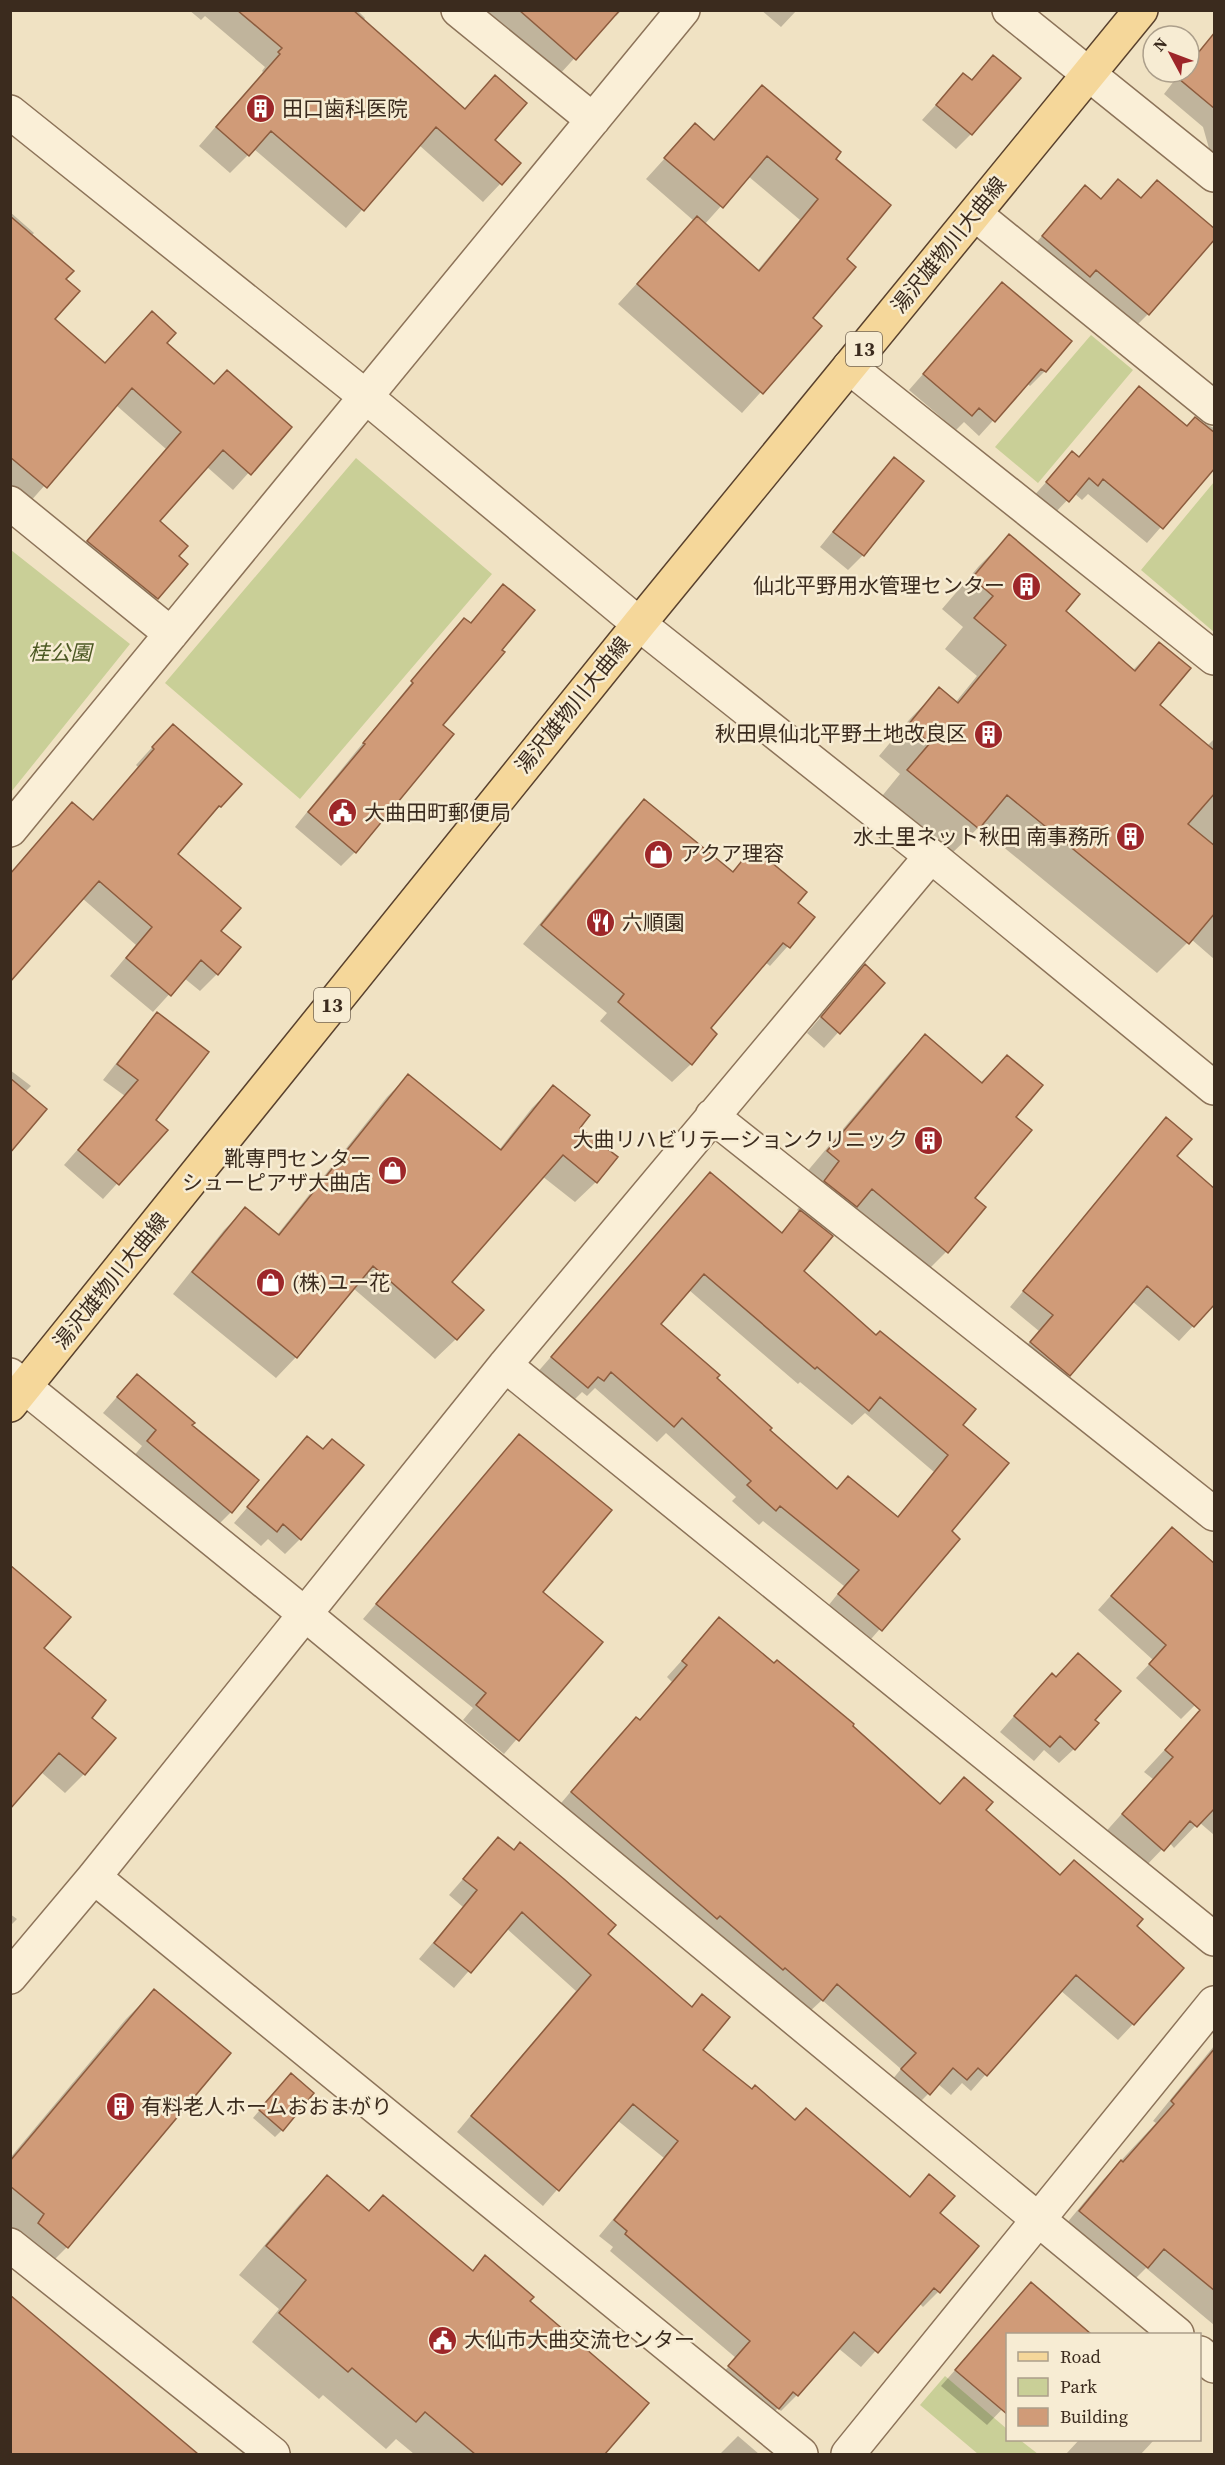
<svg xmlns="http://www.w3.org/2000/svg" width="1225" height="2465" viewBox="0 0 1225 2465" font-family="'Source Serif 4','Noto Sans JP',serif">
  <rect width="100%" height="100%" fill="#f0e2c3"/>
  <!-- green -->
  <path fill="#c9cf97" d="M 1091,335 L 1133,370 L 1038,483 L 995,447 Z
    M 356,458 L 492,574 L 300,799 L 165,683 Z
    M 1214,482 L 1214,632 L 1141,570 Z
    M 11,550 L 130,644 L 11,792 Z
    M 945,2376 L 1007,2429 L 1008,2440 L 1020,2440 L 1038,2454 L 978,2454 L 920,2405 Z"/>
  <!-- shadow -->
  <path fill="#0003" fill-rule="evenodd" d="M 189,10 L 357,10 L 365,18 L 363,21 L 464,110 L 495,77 L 493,140 L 519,164 L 483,202 L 419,145 L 346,228 L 254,149 L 230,173 L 199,146 L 263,72 L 262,71 L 265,67 L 205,16 L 201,20 Z
    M 458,10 L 622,10 L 616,16 L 614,15 L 559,75 Z
    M 761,10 L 797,10 L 781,27 Z
    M 1206,45 L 1214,52 L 1214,158 L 1212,159 L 1203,127 L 1164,94 L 1181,72 L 1189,72 L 1189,62 Z
    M 993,57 L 971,134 L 956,149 L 922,120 L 963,75 L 970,81 Z
    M 762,87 L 834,159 L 845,259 L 810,318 L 820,326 L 742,413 L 618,304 L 694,221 L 646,179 L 695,125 L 713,141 ZM 748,176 L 800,220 L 757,271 L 704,225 Z
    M 1118,181 L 1148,314 L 1134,328 L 1028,252 L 1085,187 L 1100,200 Z
    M 10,212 L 34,233 L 31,236 L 64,279 L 53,320 L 104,364 L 165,343 L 214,386 L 290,427 L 233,490 L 206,466 L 158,521 L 177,556 L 186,564 L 141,615 L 72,558 L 166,449 L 116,405 L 29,503 L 10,487 Z
    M 1002,284 L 1070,341 L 1045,371 L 1030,386 L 1027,383 L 979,436 L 964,422 L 956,430 L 909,390 Z
    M 1139,388 L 1187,427 L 1195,419 L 1214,428 L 1214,466 L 1147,543 L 1088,494 L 1082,500 L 1074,493 L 1053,515 L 1032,498 L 1072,453 L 1078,458 Z
    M 894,459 L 863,555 L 848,570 L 820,547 L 879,474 Z
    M 1009,536 L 1064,611 L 1132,671 L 1159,644 L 1158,705 L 1207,746 L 1214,739 L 1214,959 L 1191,939 L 1157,973 L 979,827 L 947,858 L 878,801 L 900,774 L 879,756 L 909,720 L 939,689 L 955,703 L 977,676 L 945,649 L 963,627 L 942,609 L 979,566 Z
    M 503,586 L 441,725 L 355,852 L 341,866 L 295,827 L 451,634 L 469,624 Z
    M 156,743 L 220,806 L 176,854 L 219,931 L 217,974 L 200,991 L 184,978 L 153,1012 L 110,976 L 136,945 L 82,898 L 10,979 L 10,873 L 73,804 L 92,821 L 138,767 L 136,765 Z
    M 644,801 L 731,873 L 754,849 L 796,903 L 813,918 L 770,966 L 765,962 L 709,1029 L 691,1064 L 672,1082 L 600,1021 L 607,1013 L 523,944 L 626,819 Z
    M 865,966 L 883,983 L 824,1048 L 807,1033 Z
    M 157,1014 L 154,1120 L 166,1130 L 103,1199 L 64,1165 L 125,1096 L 103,1080 L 143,1029 Z
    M 925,1036 L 980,1083 L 1007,1057 L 1014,1117 L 973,1198 L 984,1208 L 946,1252 L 918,1280 L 845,1218 L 828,1234 L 802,1271 L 961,1425 L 950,1532 L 958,1539 L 865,1646 L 824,1611 L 844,1586 L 763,1521 L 759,1525 L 732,1501 L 736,1497 L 666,1433 L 657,1442 L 595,1388 L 587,1396 L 582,1392 L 571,1403 L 536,1374 L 710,1174 L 780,1234 L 800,1212 L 797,1210 L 812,1190 L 800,1180 L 897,1065 ZM 689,1290 L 798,1384 L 800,1382 L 852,1425 L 865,1413 L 934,1472 L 897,1517 L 848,1478 L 836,1490 L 767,1430 L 659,1324 Z
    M 10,1070 L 31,1086 L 25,1092 L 10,1151 Z
    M 408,1076 L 499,1150 L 532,1108 L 553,1087 L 596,1182 L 575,1202 L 542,1176 L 450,1282 L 456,1339 L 435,1359 L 353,1288 L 296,1357 L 276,1378 L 173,1294 L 224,1230 L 245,1209 L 277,1235 L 387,1097 Z
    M 1166,1119 L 1175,1156 L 1193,1326 L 1179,1341 L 1132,1301 L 1054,1390 L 1016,1358 L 1039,1331 L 1010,1307 L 1152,1134 Z
    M 122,1391 L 190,1426 L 231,1512 L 216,1527 L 133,1457 L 142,1446 L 103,1413 Z
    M 519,1436 L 541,1592 L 600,1642 L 504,1754 L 463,1720 L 473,1708 L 363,1619 Z
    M 307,1438 L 300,1539 L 285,1554 L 268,1539 L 261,1546 L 234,1523 Z
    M 1159,1542 L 1195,1705 L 1181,1719 L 1136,1678 L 1153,1660 L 1098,1610 Z
    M 719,1619 L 851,1726 L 939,1805 L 964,1779 L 984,1811 L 1059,1876 L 1135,1926 L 1133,2024 L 1118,2040 L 1060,1990 L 971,2091 L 962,2083 L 951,2095 L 938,2084 L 913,2109 L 887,2086 L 901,2069 L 822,2000 L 806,2015 L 556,1809 L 620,1734 L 636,1719 L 639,1721 L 672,1682 L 667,1677 Z
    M 42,1648 L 90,1718 L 84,1774 L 65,1793 L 41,1772 Z
    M 1037,1690 L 1093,1721 L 1074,1749 L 1059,1763 L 1044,1750 L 1034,1761 L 1000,1732 Z
    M 1210,1701 L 1214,1705 L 1214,1835 L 1199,1822 L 1174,1848 L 1169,1842 L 1141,1871 L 1102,1836 L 1153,1779 L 1144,1772 Z
    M 498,1839 L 690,2008 L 702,1996 L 701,2050 L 795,2122 L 908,2198 L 929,2176 L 938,2213 L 939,2291 L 923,2307 L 919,2303 L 861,2367 L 838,2348 L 797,2395 L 781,2411 L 778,2408 L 762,2424 L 714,2383 L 736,2358 L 610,2251 L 613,2247 L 599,2236 L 664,2158 L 617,2120 L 543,2206 L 457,2132 L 576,1991 L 506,1928 L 454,1988 L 419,1959 L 463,1907 L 449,1895 Z
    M 10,1914 L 17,1919 L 10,1926 Z
    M 154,1991 L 228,2053 L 67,2247 L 39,2275 L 10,2238 L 10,2158 L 126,2019 Z
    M 1214,2046 L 1214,2325 L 1146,2268 L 1128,2286 L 1061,2230 L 1102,2181 L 1156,2123 L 1153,2121 Z
    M 284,2082 L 282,2130 L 275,2137 L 253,2118 Z
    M 327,2177 L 368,2212 L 383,2197 L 471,2272 L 485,2257 L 528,2302 L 647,2403 L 603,2454 L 414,2454 L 396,2439 L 386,2449 L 323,2395 L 319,2399 L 252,2342 L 279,2309 L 239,2275 L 299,2205 Z
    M 1031,2284 L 1077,2324 L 1067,2334 L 1008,2334 L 1008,2403 L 987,2425 L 941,2386 Z
    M 10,2297 L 196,2454 L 10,2454 Z
    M 738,2436 L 759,2454 L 720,2454 Z
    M 1079,2440 L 1154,2440 L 1141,2454 L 1066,2454 Z"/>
  <!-- building -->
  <path fill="#d09b78" stroke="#8c5c3e" stroke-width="1.5" fill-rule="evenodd" d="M 237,10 L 353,10 L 465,109 L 495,75 L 527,103 L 495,140 L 521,163 L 502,185 L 436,127 L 364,211 L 271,131 L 249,156 L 216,127 L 280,54 L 278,52 L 282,48 Z
    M 519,10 L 620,10 L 576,60 Z
    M 1215,32 L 1215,109 L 1178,78 L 1182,72 L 1189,72 L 1189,64 Z
    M 993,55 L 1021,78 L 972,135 L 936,105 L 963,73 L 972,80 Z
    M 762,85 L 841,152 L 836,159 L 891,205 L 847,259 L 856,267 L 813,318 L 822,326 L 763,394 L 637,284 L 697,216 L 759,271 L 818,199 L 767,156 L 723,208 L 664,158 L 695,123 L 714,140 Z
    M 1118,179 L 1141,198 L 1157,180 L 1215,229 L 1215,239 L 1149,315 L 1096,270 L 1090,277 L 1042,236 L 1085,185 L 1101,199 Z
    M 10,216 L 74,271 L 66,279 L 80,291 L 55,319 L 105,363 L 152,311 L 176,333 L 167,343 L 214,384 L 227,370 L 292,427 L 251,475 L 223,450 L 160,521 L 188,546 L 179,556 L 188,564 L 158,599 L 87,541 L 181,432 L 132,388 L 47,488 L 10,457 Z
    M 1002,282 L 1072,341 L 1046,372 L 1041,369 L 995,422 L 979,408 L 972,416 L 923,374 Z
    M 1139,386 L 1187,426 L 1195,417 L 1215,433 L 1215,468 L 1163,529 L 1103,479 L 1098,486 L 1089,478 L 1069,502 L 1046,482 L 1072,451 L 1079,457 Z
    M 894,457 L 924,481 L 864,556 L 833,532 Z
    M 1009,534 L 1080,594 L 1066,611 L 1135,671 L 1159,642 L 1191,668 L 1160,705 L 1215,751 L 1215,793 L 1188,824 L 1215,846 L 1215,913 L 1189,944 L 1007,795 L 979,829 L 907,770 L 930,743 L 908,725 L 939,687 L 958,703 L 1006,645 L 974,618 L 993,596 L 972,578 Z
    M 503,584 L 535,610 L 502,650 L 505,652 L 443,725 L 454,734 L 356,853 L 308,812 L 365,744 L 363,743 L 413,683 L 411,681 L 464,618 L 471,623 Z
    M 173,724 L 242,784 L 221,807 L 219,806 L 178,854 L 241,908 L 221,931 L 241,947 L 218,975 L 201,960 L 171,996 L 126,958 L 152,927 L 99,881 L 10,982 L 10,874 L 72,802 L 93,820 L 154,749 L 152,747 Z
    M 644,799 L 733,872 L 753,847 L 807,892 L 798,903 L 815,917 L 790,948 L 783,943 L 711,1028 L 717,1034 L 692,1065 L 618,1002 L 624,994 L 541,925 Z
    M 865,964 L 885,983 L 840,1034 L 821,1017 Z
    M 157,1012 L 209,1052 L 156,1120 L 168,1130 L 119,1185 L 78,1150 L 138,1080 L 117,1064 Z
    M 925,1034 L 982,1083 L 1007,1055 L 1043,1085 L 1016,1117 L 1032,1130 L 975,1198 L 986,1207 L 948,1253 L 872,1189 L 857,1207 L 824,1181 L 839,1161 L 827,1151 Z
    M 408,1074 L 501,1150 L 553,1085 L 590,1115 L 580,1128 L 618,1157 L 597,1183 L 563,1155 L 452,1282 L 484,1310 L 457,1340 L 373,1266 L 297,1358 L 192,1272 L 245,1207 L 279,1235 Z
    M 10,1078 L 47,1109 L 10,1153 Z
    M 1166,1117 L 1192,1139 L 1177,1156 L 1215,1189 L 1215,1304 L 1194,1327 L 1147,1286 L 1070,1376 L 1030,1342 L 1053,1315 L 1023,1291 Z
    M 710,1172 L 782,1233 L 800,1210 L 833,1236 L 804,1271 L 876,1335 L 880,1331 L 976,1409 L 963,1425 L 1009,1463 L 952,1531 L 960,1539 L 882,1631 L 838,1594 L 859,1570 L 780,1506 L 776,1511 L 747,1485 L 751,1481 L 682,1418 L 674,1427 L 611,1372 L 604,1381 L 598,1377 L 588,1388 L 551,1357 ZM 704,1274 L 815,1369 L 817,1367 L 869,1411 L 880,1397 L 948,1455 L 898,1517 L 848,1476 L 837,1489 L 770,1430 L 772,1428 L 717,1378 L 720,1375 L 661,1324 Z
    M 137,1374 L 195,1423 L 192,1425 L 259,1480 L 232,1513 L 147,1441 L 156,1430 L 117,1397 Z
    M 519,1434 L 612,1510 L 543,1592 L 603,1642 L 519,1741 L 476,1705 L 486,1693 L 376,1604 Z
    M 307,1436 L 323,1449 L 332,1439 L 364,1465 L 301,1540 L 283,1524 L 277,1532 L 247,1507 Z
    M 1172,1527 L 1215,1564 L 1215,1808 L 1197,1827 L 1190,1821 L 1164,1851 L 1122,1814 L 1173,1757 L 1165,1750 L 1200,1710 L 1149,1664 L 1166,1645 L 1111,1596 Z
    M 10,1565 L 71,1617 L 44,1648 L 106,1700 L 92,1718 L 116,1738 L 85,1775 L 59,1753 L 10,1809 Z
    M 719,1617 L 774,1663 L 777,1660 L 854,1724 L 853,1726 L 940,1804 L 964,1777 L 993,1802 L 986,1810 L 1060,1875 L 1074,1860 L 1143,1919 L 1137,1926 L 1184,1968 L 1134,2025 L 1076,1975 L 987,2076 L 978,2068 L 967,2080 L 953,2068 L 930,2095 L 901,2069 L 916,2053 L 837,1984 L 823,2001 L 785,1968 L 783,1970 L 720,1916 L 717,1919 L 571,1792 L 636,1717 L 640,1720 L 687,1665 L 682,1661 Z
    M 1078,1653 L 1121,1691 L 1095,1720 L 1099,1723 L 1075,1750 L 1060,1736 L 1050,1747 L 1014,1716 L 1052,1673 L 1056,1677 Z
    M 498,1837 L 514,1850 L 520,1842 L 564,1879 L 616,1925 L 608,1934 L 692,2007 L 702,1994 L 730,2017 L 703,2050 L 752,2089 L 755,2085 L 795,2120 L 806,2108 L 910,2197 L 929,2174 L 955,2196 L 940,2213 L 979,2246 L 940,2293 L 934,2288 L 878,2353 L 854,2332 L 798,2396 L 793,2392 L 779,2409 L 728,2366 L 750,2341 L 625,2234 L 627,2231 L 614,2220 L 678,2141 L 633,2104 L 559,2191 L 471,2116 L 591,1975 L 522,1912 L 471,1973 L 434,1943 L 477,1890 L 463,1879 Z
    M 154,1989 L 231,2053 L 68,2248 L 38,2223 L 44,2214 L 10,2186 L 10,2161 Z
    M 1215,2048 L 1215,2291 L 1164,2249 L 1148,2268 L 1079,2211 L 1121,2160 L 1123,2162 L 1174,2104 L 1171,2101 Z
    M 291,2073 L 314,2093 L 283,2131 L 259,2110 Z
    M 327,2175 L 369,2211 L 383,2195 L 473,2271 L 485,2255 L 534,2297 L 530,2301 L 649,2403 L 605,2454 L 475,2454 L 425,2412 L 416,2422 L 352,2368 L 348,2372 L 279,2313 L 306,2280 L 266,2246 Z
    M 1031,2282 L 1091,2334 L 1008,2334 L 1008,2415 L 955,2370 Z
    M 10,2295 L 198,2454 L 10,2454 Z"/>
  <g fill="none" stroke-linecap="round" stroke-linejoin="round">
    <defs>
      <path id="minor" d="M 458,10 L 593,120
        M 1009,10 L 1214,175
        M 10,112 L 365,396 L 639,624 L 931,856 L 1214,1088
        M 975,214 L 1214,408
        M 849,367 L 1214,658
        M 10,503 L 171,634
        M 10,830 L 683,10
        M 712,1116 L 1214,1514
        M 505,1365 L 1214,1939
        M 10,1375 L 306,1615 L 1177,2334
        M 94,1877 L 801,2454
        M 10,1977 L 94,1877 L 505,1365 L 931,856
        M 10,2245 L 273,2454
        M 1200,2353 L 1214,2366
        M 848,2454 L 1214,2003"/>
      <path id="major" d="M 10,1405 L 639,624 L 1141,10"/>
    </defs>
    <!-- minor casing -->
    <use href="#minor" stroke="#8c7359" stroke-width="36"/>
    <!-- major casing -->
    <use href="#major" stroke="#59412d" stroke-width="36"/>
    <!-- minor -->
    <use href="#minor" stroke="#faefd7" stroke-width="33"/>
    <!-- major -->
    <use href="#major" stroke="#f5d79a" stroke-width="33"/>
  </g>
  <!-- icons -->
  <defs>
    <symbol id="building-disc" viewBox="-11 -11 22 22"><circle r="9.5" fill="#9d2629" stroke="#f7ecd3"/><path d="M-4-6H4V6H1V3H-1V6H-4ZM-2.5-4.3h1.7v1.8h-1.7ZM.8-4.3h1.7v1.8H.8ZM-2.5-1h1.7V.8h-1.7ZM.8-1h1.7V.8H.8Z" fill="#fff"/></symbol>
    <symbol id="civic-disc" viewBox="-11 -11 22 22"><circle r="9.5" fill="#9d2629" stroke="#f7ecd3"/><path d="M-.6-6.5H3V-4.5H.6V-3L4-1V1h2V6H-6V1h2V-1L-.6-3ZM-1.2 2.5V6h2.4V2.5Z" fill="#fff"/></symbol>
    <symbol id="shop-disc" viewBox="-11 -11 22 22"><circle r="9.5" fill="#9d2629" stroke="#f7ecd3"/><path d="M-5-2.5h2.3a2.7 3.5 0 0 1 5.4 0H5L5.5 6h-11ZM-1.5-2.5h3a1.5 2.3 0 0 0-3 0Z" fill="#fff"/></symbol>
    <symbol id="restaurant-disc" viewBox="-11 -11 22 22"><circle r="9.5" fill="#9d2629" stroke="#f7ecd3"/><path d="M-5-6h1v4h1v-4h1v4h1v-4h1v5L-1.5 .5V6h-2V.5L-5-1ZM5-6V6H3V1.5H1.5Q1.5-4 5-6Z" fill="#fff"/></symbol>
  </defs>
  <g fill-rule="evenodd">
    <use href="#building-disc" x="244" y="92" width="33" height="33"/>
    <use href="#building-disc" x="1010" y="570" width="33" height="33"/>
    <use href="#building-disc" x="972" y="718" width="33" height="33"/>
    <use href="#civic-disc" x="326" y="796" width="33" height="33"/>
    <use href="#building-disc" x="1114" y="820" width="33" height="33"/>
    <use href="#shop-disc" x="642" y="838" width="33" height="33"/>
    <use href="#restaurant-disc" x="584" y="906" width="33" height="33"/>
    <use href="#building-disc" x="912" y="1124" width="33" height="33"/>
    <use href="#shop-disc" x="376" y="1154" width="33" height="33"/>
    <use href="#shop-disc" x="254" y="1266" width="33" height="33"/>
    <use href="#building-disc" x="104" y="2090" width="33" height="33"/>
    <use href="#civic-disc" x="426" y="2324" width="33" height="33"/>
  </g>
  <g text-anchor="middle" stroke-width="5" stroke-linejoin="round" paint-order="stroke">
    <!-- shield labels -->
    <g fill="#f7ecd3" stroke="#736554" stroke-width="1.5">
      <rect x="846" y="332" width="36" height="34" rx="4.5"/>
      <rect x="314" y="988" width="36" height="34" rx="4.5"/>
    </g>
    <g font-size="20" font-weight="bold" fill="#3b2b1e">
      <text x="864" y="356">13</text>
      <text x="332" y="1012">13</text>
    </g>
    <!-- poi labels -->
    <g font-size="21" fill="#3b2b1e" stroke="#f7ecd3" text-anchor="start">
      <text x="282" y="116">田口歯科医院</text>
      <text x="1005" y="593" text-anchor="end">仙北平野用水管理センター</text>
      <text x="967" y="741" text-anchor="end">秋田県仙北平野土地改良区</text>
      <text x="364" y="820">大曲田町郵便局</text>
      <text x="1110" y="844" text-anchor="end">水土里ネット秋田 南事務所</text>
      <text x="680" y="861">アクア理容</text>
      <text x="622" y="930">六順園</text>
      <text x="908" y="1147" text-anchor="end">大曲リハビリテーションクリニック</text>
      <text x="371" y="1166" text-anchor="end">靴専門センター<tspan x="371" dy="24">シューピアザ大曲店</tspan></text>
      <text x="292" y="1290">(株)ユー花</text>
      <text x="141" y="2114">有料老人ホームおおまがり</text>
      <text x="464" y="2347">大仙市大曲交流センター</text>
    </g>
    <!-- street labels -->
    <g font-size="21" fill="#3b2b1e" stroke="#f7ecd3">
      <text transform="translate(949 245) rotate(-51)" y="7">湯沢雄物川大曲線</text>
      <text transform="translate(573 705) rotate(-51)" y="7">湯沢雄物川大曲線</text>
      <text transform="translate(111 1281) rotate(-51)" y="7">湯沢雄物川大曲線</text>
    </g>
    <!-- park labels -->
    <g font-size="21" font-style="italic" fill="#4c5823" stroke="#f7ecd3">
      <text x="60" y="660">桂公園</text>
    </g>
  </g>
  <!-- border -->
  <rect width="1225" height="2465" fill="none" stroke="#3b2b1e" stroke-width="24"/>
  <!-- legend -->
  <rect x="1006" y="2333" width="195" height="108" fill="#f7ecd3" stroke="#ac9f8b" stroke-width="1.5"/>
  <rect x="1018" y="2352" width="30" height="9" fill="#f5d79a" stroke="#ac9f8b" stroke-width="1.5"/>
  <text x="1060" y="2363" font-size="18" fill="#3b2b1e">Road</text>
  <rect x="1018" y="2378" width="30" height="18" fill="#c9cf97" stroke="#ac9f8b" stroke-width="1.5"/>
  <text x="1060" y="2393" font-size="18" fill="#3b2b1e">Park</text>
  <rect x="1018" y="2408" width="30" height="18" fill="#d09b78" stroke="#ac9f8b" stroke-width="1.5"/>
  <text x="1060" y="2423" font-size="18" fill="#3b2b1e">Building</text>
  <!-- north arrow -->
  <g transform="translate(1171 54) rotate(311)"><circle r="28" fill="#f7ecd3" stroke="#ac9f8b" stroke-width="1.5"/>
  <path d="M0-4.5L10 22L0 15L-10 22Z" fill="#9d2629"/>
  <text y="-9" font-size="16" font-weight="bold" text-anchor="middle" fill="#3b2b1e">N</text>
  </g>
</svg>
